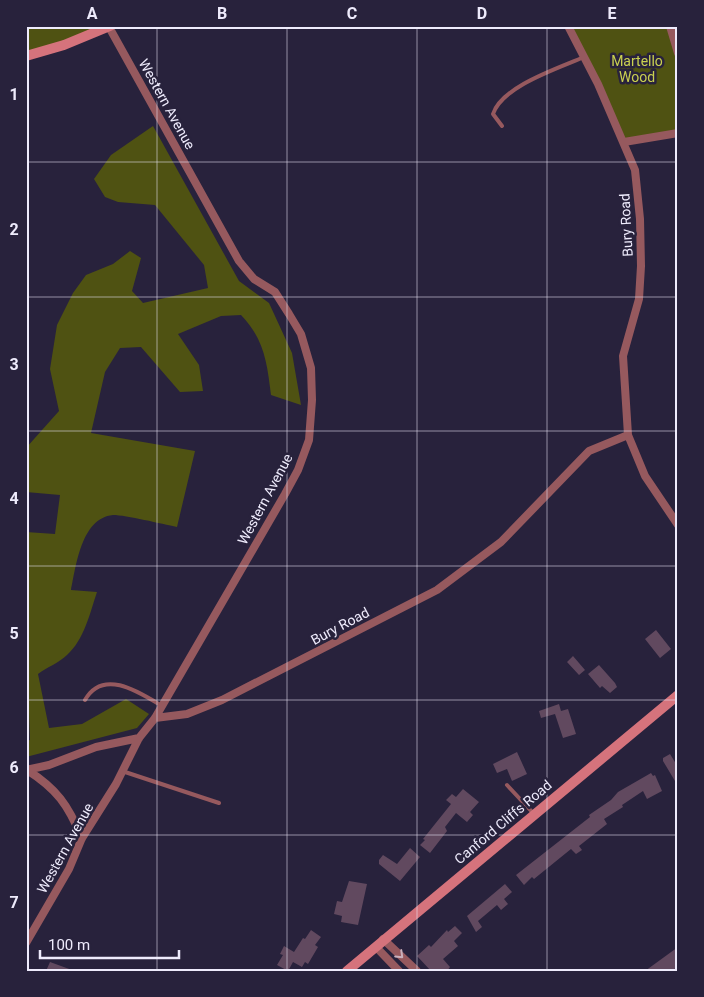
<svg xmlns="http://www.w3.org/2000/svg" width="704" height="997" viewBox="0 0 704 997" font-family="Roboto,sans-serif">
  <rect width="100%" height="100%" fill="#28223c"/>
  <!-- green -->
  <path fill="#4f5212" d="M 26,26 L 110,26 L 26,56 Z
    M 568,26 L 670,26 L 678,57 L 678,133 L 624,142 Z
    M 153,126 L 239,281 L 269,303 L 292,353 L 301,405 L 271,395 C 267,362 264,339 241,315 L 221,316 L 178,334 L 199,365 L 203,391 L 180,392 L 141,347 L 120,348 L 105,372 L 91,433 L 195,451 L 177,527 C 162,524 126,515 113,515 C 81,518 76,567 71,590 L 97,592 C 90,613 84,640 67,655 C 59,663 47,667 38,674 L 49,728 L 82,724 L 126,699 L 149,714 L 137,728 L 26,757 L 26,741 L 30,740 L 29,713 L 26,711 L 26,532 L 55,534 L 60,495 L 26,492 L 26,448 L 59,411 L 50,369 L 57,325 L 73,293 L 86,275 L 113,264 L 130,251 L 141,258 L 132,291 L 143,303 L 208,288 L 204,265 L 155,205 L 118,202 L 105,197 L 94,179 L 111,155 Z"/>
  <!-- building -->
  <path fill="#61495f" d="M 656,630 L 671,649 L 660,658 L 645,639 Z
    M 573,656 L 585,670 L 579,675 L 567,662 Z
    M 599,665 L 615,683 L 617,687 L 610,693 L 602,686 L 600,688 L 588,674 Z
    M 559,704 L 561,711 L 568,709 L 576,734 L 563,738 L 555,714 L 541,718 L 539,711 Z
    M 517,752 L 527,774 L 512,781 L 507,769 L 497,773 L 493,764 Z
    M 670,754 L 678,767 L 678,786 L 663,761 L 663,758 Z
    M 651,773 L 653,776 L 655,775 L 662,791 L 647,799 L 643,791 L 622,805 L 623,807 L 604,819 L 607,824 L 579,846 L 582,850 L 576,854 L 571,849 L 534,879 L 532,877 L 524,885 L 516,875 L 590,817 L 589,815 L 611,800 L 618,792 Z
    M 463,789 L 479,802 L 470,812 L 473,815 L 467,822 L 456,813 L 445,827 L 447,831 L 430,853 L 420,845 L 425,840 L 423,839 L 451,804 L 446,800 L 452,794 L 456,797 Z
    M 410,848 L 420,857 L 400,881 L 379,864 L 379,860 L 383,855 L 397,864 Z
    M 349,881 L 367,884 L 358,925 L 341,922 L 342,916 L 334,914 L 337,901 L 342,902 Z
    M 505,884 L 512,892 L 504,899 L 508,904 L 501,910 L 497,905 L 478,921 L 482,927 L 476,932 L 467,916 Z
    M 455,926 L 462,933 L 454,941 L 458,946 L 443,959 L 450,967 L 447,971 L 431,971 L 417,956 L 429,945 L 431,947 L 447,930 L 448,932 Z
    M 311,930 L 321,937 L 315,945 L 318,947 L 308,964 L 305,962 L 302,967 L 293,962 L 288,971 L 277,965 L 283,955 L 280,954 L 284,946 L 294,952 L 303,938 L 305,939 Z
    M 678,947 L 678,966 L 672,971 L 645,971 Z
    M 50,962 L 72,970 L 72,971 L 46,971 Z"/>
  <g fill="none" stroke-linecap="round" stroke-linejoin="round">
    <!-- lane -->
    <path stroke="#96595e" stroke-width="4" d="M 502,126 L 493,114 C 502,86 559,68 584,57
      M 85,700 C 103,668 139,692 162,706
      M 122,771 L 219,803
      M 507,785 L 534,814"/>
    <!-- street -->
    <path stroke="#96595e" stroke-width="8" d="M 568,26 L 598,84 L 635,170 L 640,219 L 641,266 L 639,299 L 623,356 L 628,435 L 645,476 L 678,525
      M 670,26 L 678,53
      M 624,142 L 678,133
      M 155,718 L 187,714 L 222,700 L 437,590 L 501,542 L 589,451 L 628,435
      M 26,770 L 49,765 L 96,747 L 139,738
      M 27,770 C 57,789 68,805 82,838
      M 383,939 L 417,971
      M 26,943 L 69,869 L 82,838 L 116,784 L 139,738 L 155,718 L 285,494 L 298,470 L 309,440 L 312,400 L 311,368 L 301,334 L 289,314 L 275,292 L 254,279 L 239,261 L 109,27
      M 376,947 L 399,971"/>
    <!-- secondary -->
    <path stroke="#d5737c" stroke-width="10" d="M 26,56 L 64,45 L 110,26
      M 347,971 L 678,695"/>
  </g>
  <!-- one-way arrows -->
  <defs><path id="oneway-chevron" d="M-2-3.5L2.5 0L-2 3.5" fill="none" stroke-width="1.6" stroke-linecap="round" stroke-linejoin="round" transform="scale(1.25)"/></defs>
  <use stroke="#cbb1bd" href="#oneway-chevron" transform="translate(400 955) rotate(44)"/>
  <!-- grid -->
  <path fill="none" stroke="#eeebfc" stroke-width="1" stroke-opacity="0.55" d="M 157,26 L 157,971M 287,26 L 287,971M 417,26 L 417,971M 547,26 L 547,971M 26,162 L 678,162M 26,297 L 678,297M 26,431 L 678,431M 26,566 L 678,566M 26,700 L 678,700M 26,835 L 678,835"/>
  <g text-anchor="middle" stroke-width="5" stroke-linejoin="round" paint-order="stroke">
    <!-- park labels -->
    <g font-size="14" fill="#cad150" stroke="#28223c">
      <text x="637" y="66">Martello<tspan x="637" dy="16">Wood</tspan></text>
    </g>
    <!-- street labels -->
    <g font-size="14" fill="#eeebfc" stroke="#28223c">
      <text transform="translate(167 104) rotate(61)" y="5">Western Avenue</text>
      <text transform="translate(626 225) rotate(-93)" y="5">Bury Road</text>
      <text transform="translate(265 499) rotate(-62)" y="5">Western Avenue</text>
      <text transform="translate(340 626) rotate(-28)" y="5">Bury Road</text>
      <text transform="translate(503 822) rotate(-40)" y="5">Canford Cliffs Road</text>
      <text transform="translate(65 848) rotate(-61)" y="5">Western Avenue</text>
    </g>
  </g>
  <!-- border -->
  <rect width="704" height="997" fill="none" stroke="#28223c" stroke-width="55"/>
  <!-- scale -->
  <path d="M40 950v8h139v-8" fill="none" stroke="#eeebfc" stroke-width="2.5"/>
  <text x="48" y="950" font-size="15" fill="#eeebfc" stroke="#28223c" stroke-width="4" paint-order="stroke">100 m</text>
  <rect x="28" y="28" width="648" height="942" fill="none" stroke="#eeebfc" stroke-width="2"/>
  <g font-size="16" text-anchor="middle" font-weight="bold" fill="#eeebfc">
    <text x="92" y="19">A</text>
    <text x="222" y="19">B</text>
    <text x="352" y="19">C</text>
    <text x="482" y="19">D</text>
    <text x="612" y="19">E</text>
    <text x="14" y="100">1</text>
    <text x="14" y="235">2</text>
    <text x="14" y="370">3</text>
    <text x="14" y="504">4</text>
    <text x="14" y="639">5</text>
    <text x="14" y="773">6</text>
    <text x="14" y="908">7</text>
  </g>
</svg>
